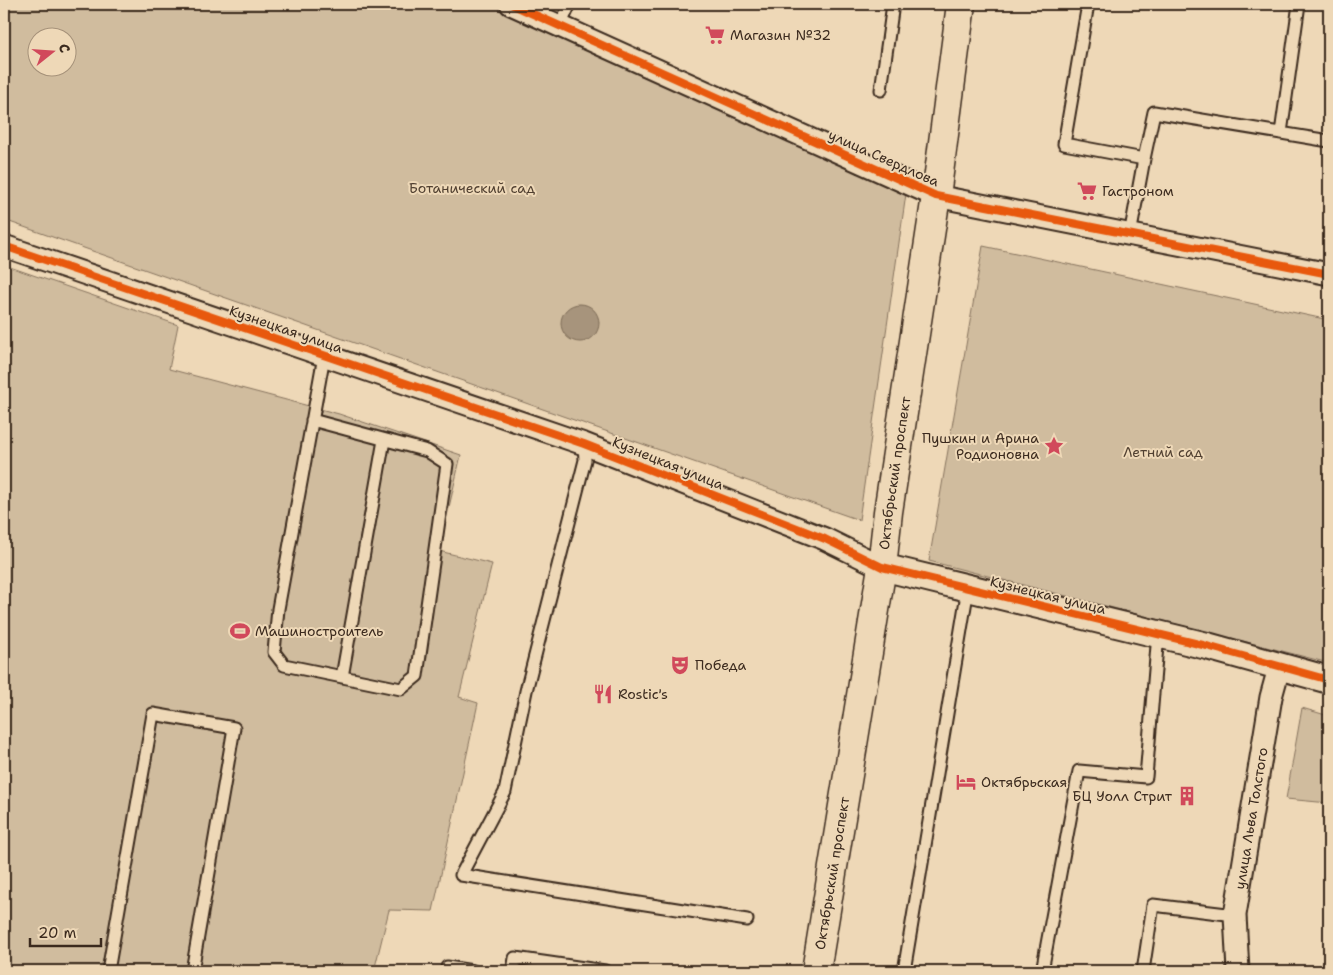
<svg xmlns="http://www.w3.org/2000/svg" width="1333" height="975" viewBox="0 0 1333 975" font-family="'Shantell Sans',sans-serif">
  <rect width="100%" height="100%" fill="#eed8b7"/>
  <filter id="ink" filterUnits="userSpaceOnUse"><feTurbulence type="fractalNoise" baseFrequency=".02" numOctaves="2"/><feDisplacementMap in="SourceGraphic" scale="10" xChannelSelector="R" yChannelSelector="G"/><feConvolveMatrix kernelMatrix="1 2 1 2 8 2 1 2 1" color-interpolation-filters="sRGB"/></filter>
  <g filter="url(#ink)">
    <!-- green -->
    <path fill="#d0bc9e" stroke="#86735e" fill-rule="evenodd" d="M 4,4 L 511,4 L 908,180 L 859,520 L 4,220 ZM 38,38 L 68,38 L 68,68 L 38,68 Z
      M 983,246 L 1329,320 L 1329,663 L 929,561 Z
      M 4,265 L 178,325 L 169,369 L 339,414 L 461,455 L 439,551 L 492,564 L 459,697 L 478,703 L 433,911 L 389,910 L 374,971 L 4,971 Z
      M 1302,708 L 1329,716 L 1329,803 L 1286,799 Z"/>
    <!-- water -->
    <path fill="#a7947b" stroke="#7c6a56" d="M561 323a19 19 0 1 1 38 0a19 19 0 1 1-38 0Z"/>
    <g fill="none" stroke-linecap="round" stroke-linejoin="round">
      <defs>
        <path id="service" d="M 1088,4 L 1064,144 L 1144,159 L 1130,235
          M 560,26 L 570,4
          M 881,90 L 893,4
          M 1281,133 L 1299,4
          M 1144,159 L 1154,112 L 1329,141
          M 312,420 L 427,451 L 447,464 L 417,676 L 401,689 L 284,665 L 274,652 L 278,609 L 324,356
          M 584,444 L 585,460 L 526,691 L 505,792 L 461,875 L 747,920
          M 342,677 L 384,440
          M 447,967 L 473,971
          M 108,971 L 153,714 L 234,728 L 192,971
          M 513,971 L 515,958 L 605,971
          M 904,971 L 968,588
          M 1042,971 L 1079,771 L 1146,777 L 1158,634
          M 1143,971 L 1153,905 L 1235,915"/>
        <g id="minor">
          <path d="M 511,4 L 936,196 L 1329,274"/>
          <path d="M 4,246 L 584,444 L 825,539 L 882,567"/>
          <path id="s1" d="M 1238,971 L 1235,915 L 1271,697 L 1279,668"/>
        </g>
        <path id="tertiary" d="M 882,567 L 1207,646 L 1329,680"/>
        <g id="primary">
          <path id="s2" d="M 816,971 L 882,567 L 888,512 L 936,196 L 961,4"/>
        </g>
      </defs>
      <!-- service casing -->
      <use href="#service" stroke="#3b2a1e" stroke-width="15"/>
      <!-- minor casing -->
      <use href="#minor" stroke="#3b2a1e" stroke-width="25"/>
      <!-- tertiary casing -->
      <use href="#tertiary" stroke="#3b2a1e" stroke-width="30"/>
      <!-- primary casing -->
      <use href="#primary" stroke="#3b2a1e" stroke-width="31"/>
      <!-- service -->
      <use href="#service" stroke="#eed8b7" stroke-width="11"/>
      <!-- minor -->
      <use href="#minor" stroke="#eed8b7" stroke-width="21"/>
      <!-- tertiary -->
      <use href="#tertiary" stroke="#eed8b7" stroke-width="26"/>
      <!-- primary -->
      <use href="#primary" stroke="#eed8b7" stroke-width="28"/>
      <defs>
        <path id="cycleway" d="M 511,4 L 936,196 L 1329,274
          M 4,246 L 584,444 L 825,539 L 882,567 L 1207,646 L 1329,680"/>
      </defs>
      <!-- cycleway casing -->
      <use href="#cycleway" stroke="#eed8b7" stroke-width="11"/>
      <!-- cycleway -->
      <use href="#cycleway" stroke="#e8590c" stroke-width="8"/>
    </g>
  </g>
  <!-- icons -->
  <defs>
    <symbol id="supermarket-bare" viewBox="-9 -9 18 18"><path d="M-6-5.5h2.5l.6 2H6L4.5 2H-2.5L-4.4-4H-6ZM-1.5 3.2a1.3 1.3 0 1 0 .1 0ZM3 3.2a1.3 1.3 0 1 0 .1 0Z" fill="#d1495b" stroke="#eed8b7" stroke-width="2.5" paint-order="stroke"/></symbol>
    <symbol id="sight-bare" viewBox="-9 -9 18 18"><path d="M0-6L1.8-2.2L6-1.7L2.9 1.2L3.7 5.4L0 3.3L-3.7 5.4L-2.9 1.2L-6-1.7L-1.8-2.2Z" fill="#d1495b" stroke="#eed8b7" stroke-width="2.5" paint-order="stroke"/></symbol>
    <symbol id="stadium-bare" viewBox="-9 -9 18 18"><path d="M0-5a6.5 5 0 1 0 0 10a6.5 5 0 1 0 0-10ZM-3.5-1.8h7v3.6h-7Z" fill="#d1495b" stroke="#eed8b7" stroke-width="2.5" paint-order="stroke"/></symbol>
    <symbol id="theatre-bare" viewBox="-9 -9 18 18"><path d="M-5-5.5Q0-4 5-5.5V0Q5 5 0 6Q-5 5-5 0ZM-3.3-2.5H-1v1.5H-3.3ZM1-2.5H3.3v1.5H1ZM-2.8 1Q0 5.5 2.8 1Z" fill="#d1495b" stroke="#eed8b7" stroke-width="2.5" paint-order="stroke"/></symbol>
    <symbol id="restaurant-bare" viewBox="-9 -9 18 18"><path d="M-5-6h1v4h1v-4h1v4h1v-4h1v5L-1.5 .5V6h-2V.5L-5-1ZM5-6V6H3V1.5H1.5Q1.5-4 5-6Z" fill="#d1495b" stroke="#eed8b7" stroke-width="2.5" paint-order="stroke"/></symbol>
    <symbol id="hotel-bare" viewBox="-9 -9 18 18"><path d="M-6-4.5h1.5V1H6V5H4.5V3h-9V5H-6ZM-4 0a1.8 1.8 0 1 1 3.6 0ZM.5 0V-2.5h3Q6-2.5 6 0Z" fill="#d1495b" stroke="#eed8b7" stroke-width="2.5" paint-order="stroke"/></symbol>
    <symbol id="building-bare" viewBox="-9 -9 18 18"><path d="M-4-6H4V6H1V3H-1V6H-4ZM-2.5-4.3h1.7v1.8h-1.7ZM.8-4.3h1.7v1.8H.8ZM-2.5-1h1.7V.8h-1.7ZM.8-1h1.7V.8H.8Z" fill="#d1495b" stroke="#eed8b7" stroke-width="2.5" paint-order="stroke"/></symbol>
  </defs>
  <g fill-rule="evenodd">
    <use href="#supermarket-bare" x="701" y="21" width="28" height="28"/>
    <use href="#supermarket-bare" x="1073" y="177" width="28" height="28"/>
    <use href="#sight-bare" x="1040" y="432" width="28" height="28"/>
    <use href="#stadium-bare" x="226" y="617" width="28" height="28"/>
    <use href="#theatre-bare" x="666" y="651" width="28" height="28"/>
    <use href="#restaurant-bare" x="589" y="680" width="28" height="28"/>
    <use href="#hotel-bare" x="952" y="768" width="28" height="28"/>
    <use href="#building-bare" x="1173" y="782" width="28" height="28"/>
  </g>
  <g text-anchor="middle" stroke-width="4" stroke-linejoin="round" paint-order="stroke">
    <!-- poi labels -->
    <g font-size="14" fill="#3b2a1e" stroke="#eed8b7" text-anchor="start">
      <text x="730" y="40">Магазин №32</text>
      <text x="1102" y="196">Гастроном</text>
      <text x="1039" y="443" text-anchor="end">Пушкин и Арина<tspan x="1039" dy="16">Родионовна</tspan></text>
      <text x="255" y="636">Машиностроитель</text>
      <text x="695" y="670">Победа</text>
      <text x="618" y="699">Rostic's</text>
      <text x="981" y="787">Октябрьская</text>
      <text x="1172" y="801" text-anchor="end">БЦ Уолл Стрит</text>
    </g>
    <!-- street labels -->
    <g font-size="14" fill="#3b2a1e" stroke="#eed8b7">
      <text transform="translate(884 158) rotate(24)" y="5">улица Свердлова</text>
      <text transform="translate(286 329) rotate(19)" y="5">Кузнецкая улица</text>
      <text transform="translate(668 463) rotate(22)" y="5">Кузнецкая улица</text>
      <text dy="5" stroke="none"><textPath href="#s2" startOffset="504">Октябрьский проспект</textPath></text>
      <text transform="translate(1048 595) rotate(14)" y="5">Кузнецкая улица</text>
      <text dy="5" stroke="none"><textPath href="#s1" startOffset="154">улица Льва Толстого</textPath></text>
      <text dy="5" stroke="none"><textPath href="#s2" startOffset="99">Октябрьский проспект</textPath></text>
    </g>
    <!-- park labels -->
    <g font-size="14" fill="#514031" stroke="#eed8b7">
      <text x="472" y="193">Ботанический сад</text>
      <text x="1163" y="457">Летний сад</text>
    </g>
  </g>
  <!-- margin -->
  <rect width="1333" height="975" fill="none" stroke="#eed8b7" stroke-width="20"/>
  <rect x="10" y="10" width="1313" height="955" fill="none" stroke="#3b2a1e" stroke-width="2" filter="url(#ink)"/>
  <!-- north arrow -->
  <g transform="translate(52 52) rotate(73)"><circle r="24" fill="#eed8b7" stroke="#a6927a"/>
  <path d="M0-4L9 19L0 12L-9 19Z" fill="#d1495b"/>
  <text y="-8" font-size="14" font-weight="bold" text-anchor="middle" fill="#3b2a1e">С</text>
  </g>
  <!-- scale -->
  <path d="M30 938v8h71v-8" fill="none" stroke="#3b2a1e" stroke-width="2.5"/>
  <text x="38" y="938" font-size="15" fill="#3b2a1e" stroke="#eed8b7" stroke-width="4" paint-order="stroke">20 m</text>
</svg>
